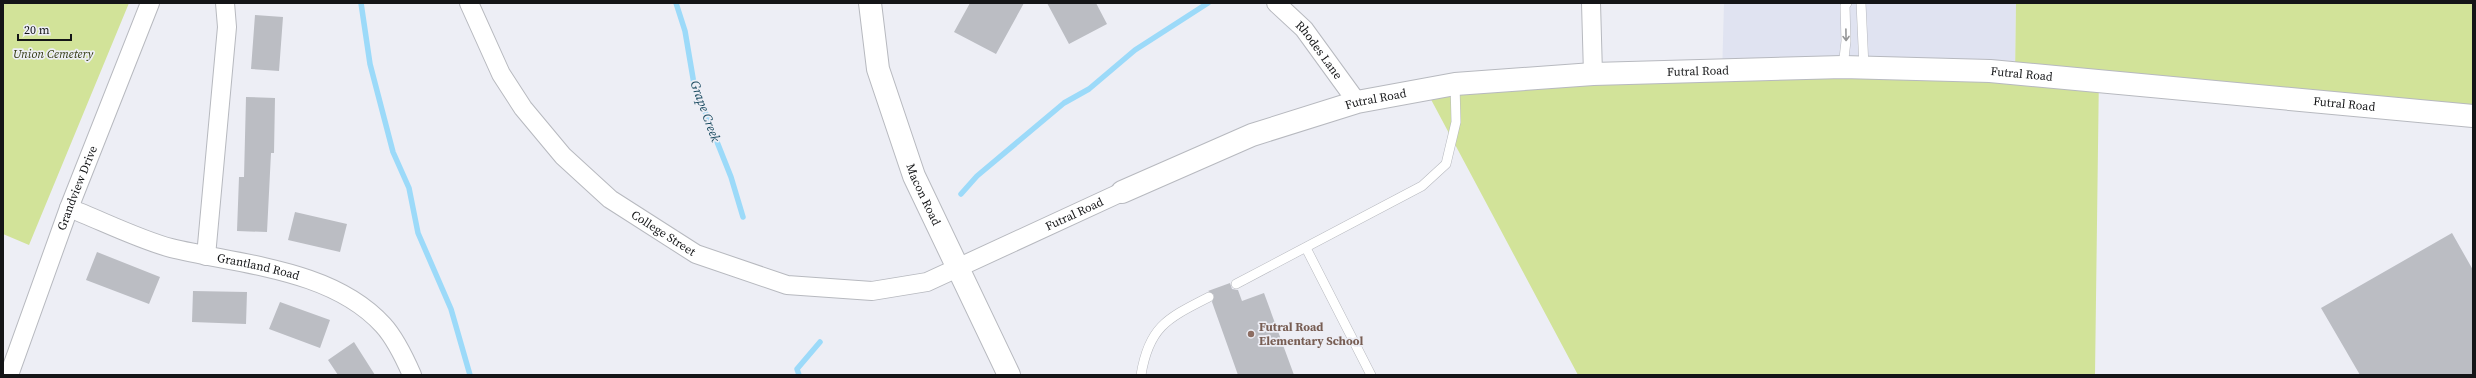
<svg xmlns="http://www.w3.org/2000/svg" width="2476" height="378" viewBox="0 0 2476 378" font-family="'Source Serif 4',serif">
  <rect width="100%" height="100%" fill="#edeef5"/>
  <!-- built -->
  <path fill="#e0e3f1" d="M 1724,3 L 2016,3 L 2015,76 L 1722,77 Z"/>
  <!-- green -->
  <path fill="#d2e399" d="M 3,3 L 129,3 L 29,245 L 3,234 Z
    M 2016,3 L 2473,3 L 2473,120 L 2099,71 L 2095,375 L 1578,375 L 1427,92 L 1460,82 L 2015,76 Z"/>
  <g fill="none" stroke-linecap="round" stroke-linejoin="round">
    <!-- stream -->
    <path stroke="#9cdaf9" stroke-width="5.5" d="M 361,3 L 370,64 L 393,152 L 409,188 L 418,233 L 451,309 L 470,375
      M 676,3 L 685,31 L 694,84 L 731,177 L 743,217
      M 961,194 L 977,176 L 1064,103 L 1089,89 L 1135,50 L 1208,3
      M 799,375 L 797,369 L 820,342"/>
  </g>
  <!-- building -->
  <path fill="#bbbdc3" d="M 970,3 L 1024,3 L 996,54 L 954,32 Z
    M 1047,3 L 1096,3 L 1107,24 L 1069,44 Z
    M 255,15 L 283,17 L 279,71 L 251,69 Z
    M 246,97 L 275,98 L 274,153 L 271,153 L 267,232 L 237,231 L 239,177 L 244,177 Z
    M 295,212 L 347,224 L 340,252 L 288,240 Z
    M 2452,233 L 2473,270 L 2473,375 L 2360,375 L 2321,308 Z
    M 97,252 L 160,277 L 149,304 L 86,280 Z
    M 1230,283 L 1232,289 L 1238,290 L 1242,301 L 1264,293 L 1294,375 L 1238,375 L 1212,302 L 1214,295 L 1208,291 Z
    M 193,291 L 247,292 L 246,324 L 192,322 Z
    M 280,302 L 330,320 L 320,348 L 269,329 Z
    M 354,342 L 375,375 L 338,375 L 328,360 Z"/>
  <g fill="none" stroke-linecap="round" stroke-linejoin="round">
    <defs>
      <path id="service" d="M 1861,3 L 1864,67
        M 1843,67 L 1846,41 L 1845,6 L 1847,3
        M 1306,248 L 1371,375
        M 1236,284 L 1422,186 L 1446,164 L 1456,122 L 1455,84
        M 1141,375 C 1149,326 1168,318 1209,297"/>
      <g id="minor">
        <path id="s1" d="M 469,3 L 501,74 L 523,108 L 563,156 L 610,199 L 696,254 L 787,285 L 872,291 L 927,282 L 1122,192"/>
        <path id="s2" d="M 1276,3 L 1304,29 L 1357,102"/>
        <path d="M 1591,3 L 1593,74"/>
        <path id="s3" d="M 69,208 C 100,220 140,240 171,248 C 241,265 332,269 383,325 C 395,338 405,359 412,375"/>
        <path d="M 206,256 L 227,27 L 225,3"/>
        <path id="s4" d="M 9,375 L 69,208 L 150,3"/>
      </g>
      <g id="tertiary">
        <path id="s5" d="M 1122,192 L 1252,135 L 1357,102 L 1455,84 L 1593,74 L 1843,67 L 1990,71 L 2473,116"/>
      </g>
      <g id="secondary">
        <path id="s6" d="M 870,3 L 878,69 L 914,176 L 1009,375"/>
      </g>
    </defs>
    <!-- service casing -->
    <use href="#service" stroke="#b7b9bf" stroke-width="10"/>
    <!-- minor casing -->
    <use href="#minor" stroke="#b7b9bf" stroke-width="20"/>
    <!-- tertiary casing -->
    <use href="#tertiary" stroke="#b7b9bf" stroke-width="24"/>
    <!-- secondary casing -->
    <use href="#secondary" stroke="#b7b9bf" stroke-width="24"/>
    <!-- service -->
    <use href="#service" stroke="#fff" stroke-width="9"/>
    <!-- minor -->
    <use href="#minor" stroke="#fff" stroke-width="18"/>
    <!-- tertiary -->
    <use href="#tertiary" stroke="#fff" stroke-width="22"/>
    <!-- secondary -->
    <use href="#secondary" stroke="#fff" stroke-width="22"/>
  </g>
  <!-- one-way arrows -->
  <defs><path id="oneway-shaft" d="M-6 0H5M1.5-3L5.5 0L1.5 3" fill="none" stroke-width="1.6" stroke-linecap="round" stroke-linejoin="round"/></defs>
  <use stroke="#959697" href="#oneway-shaft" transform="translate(1846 35) rotate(89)"/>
  <!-- markers -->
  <circle fill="#8d6e63" stroke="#edeef5" stroke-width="1.5" cx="1251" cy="334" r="4"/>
  <g text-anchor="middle" stroke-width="3.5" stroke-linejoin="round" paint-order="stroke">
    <!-- street labels -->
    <g font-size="12" fill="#141517" stroke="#edeef5">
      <text dy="4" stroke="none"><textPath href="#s2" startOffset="64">Rhodes Lane</textPath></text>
      <text dy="4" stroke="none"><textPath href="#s5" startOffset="595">Futral Road</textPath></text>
      <text dy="4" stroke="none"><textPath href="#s5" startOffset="919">Futral Road</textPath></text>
      <text dy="4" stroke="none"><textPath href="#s5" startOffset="271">Futral Road</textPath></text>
      <text dy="4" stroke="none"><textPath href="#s5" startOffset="1243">Futral Road</textPath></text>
      <text dy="4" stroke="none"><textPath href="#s4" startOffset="199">Grandview Drive</textPath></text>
      <text dy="4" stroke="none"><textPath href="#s6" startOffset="200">Macon Road</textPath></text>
      <text dy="4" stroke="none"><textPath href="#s1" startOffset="746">Futral Road</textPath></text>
      <text dy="4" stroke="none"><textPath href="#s1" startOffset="308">College Street</textPath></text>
      <text dy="4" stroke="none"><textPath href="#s3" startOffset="199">Grantland Road</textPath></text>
    </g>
    <!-- park labels -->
    <g font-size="12" font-style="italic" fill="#313910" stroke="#edeef5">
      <text x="53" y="58">Union Cemetery</text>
    </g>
    <!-- education labels -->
    <g font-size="12" font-weight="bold" fill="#785e54" stroke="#edeef5" text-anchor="start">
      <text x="1259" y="331">Futral Road<tspan x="1259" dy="14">Elementary School</tspan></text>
    </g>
    <!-- water labels -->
    <g font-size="13" font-style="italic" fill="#1a4a60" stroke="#edeef5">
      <text transform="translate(706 111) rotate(70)" y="5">Grape Creek</text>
    </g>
  </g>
  <!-- border -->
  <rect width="2476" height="378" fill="none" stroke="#141517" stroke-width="8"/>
  <!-- scale -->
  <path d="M18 34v6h53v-6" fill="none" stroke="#141517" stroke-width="2"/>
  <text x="24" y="34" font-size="12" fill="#141517" stroke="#edeef5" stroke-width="3" paint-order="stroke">20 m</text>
</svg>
